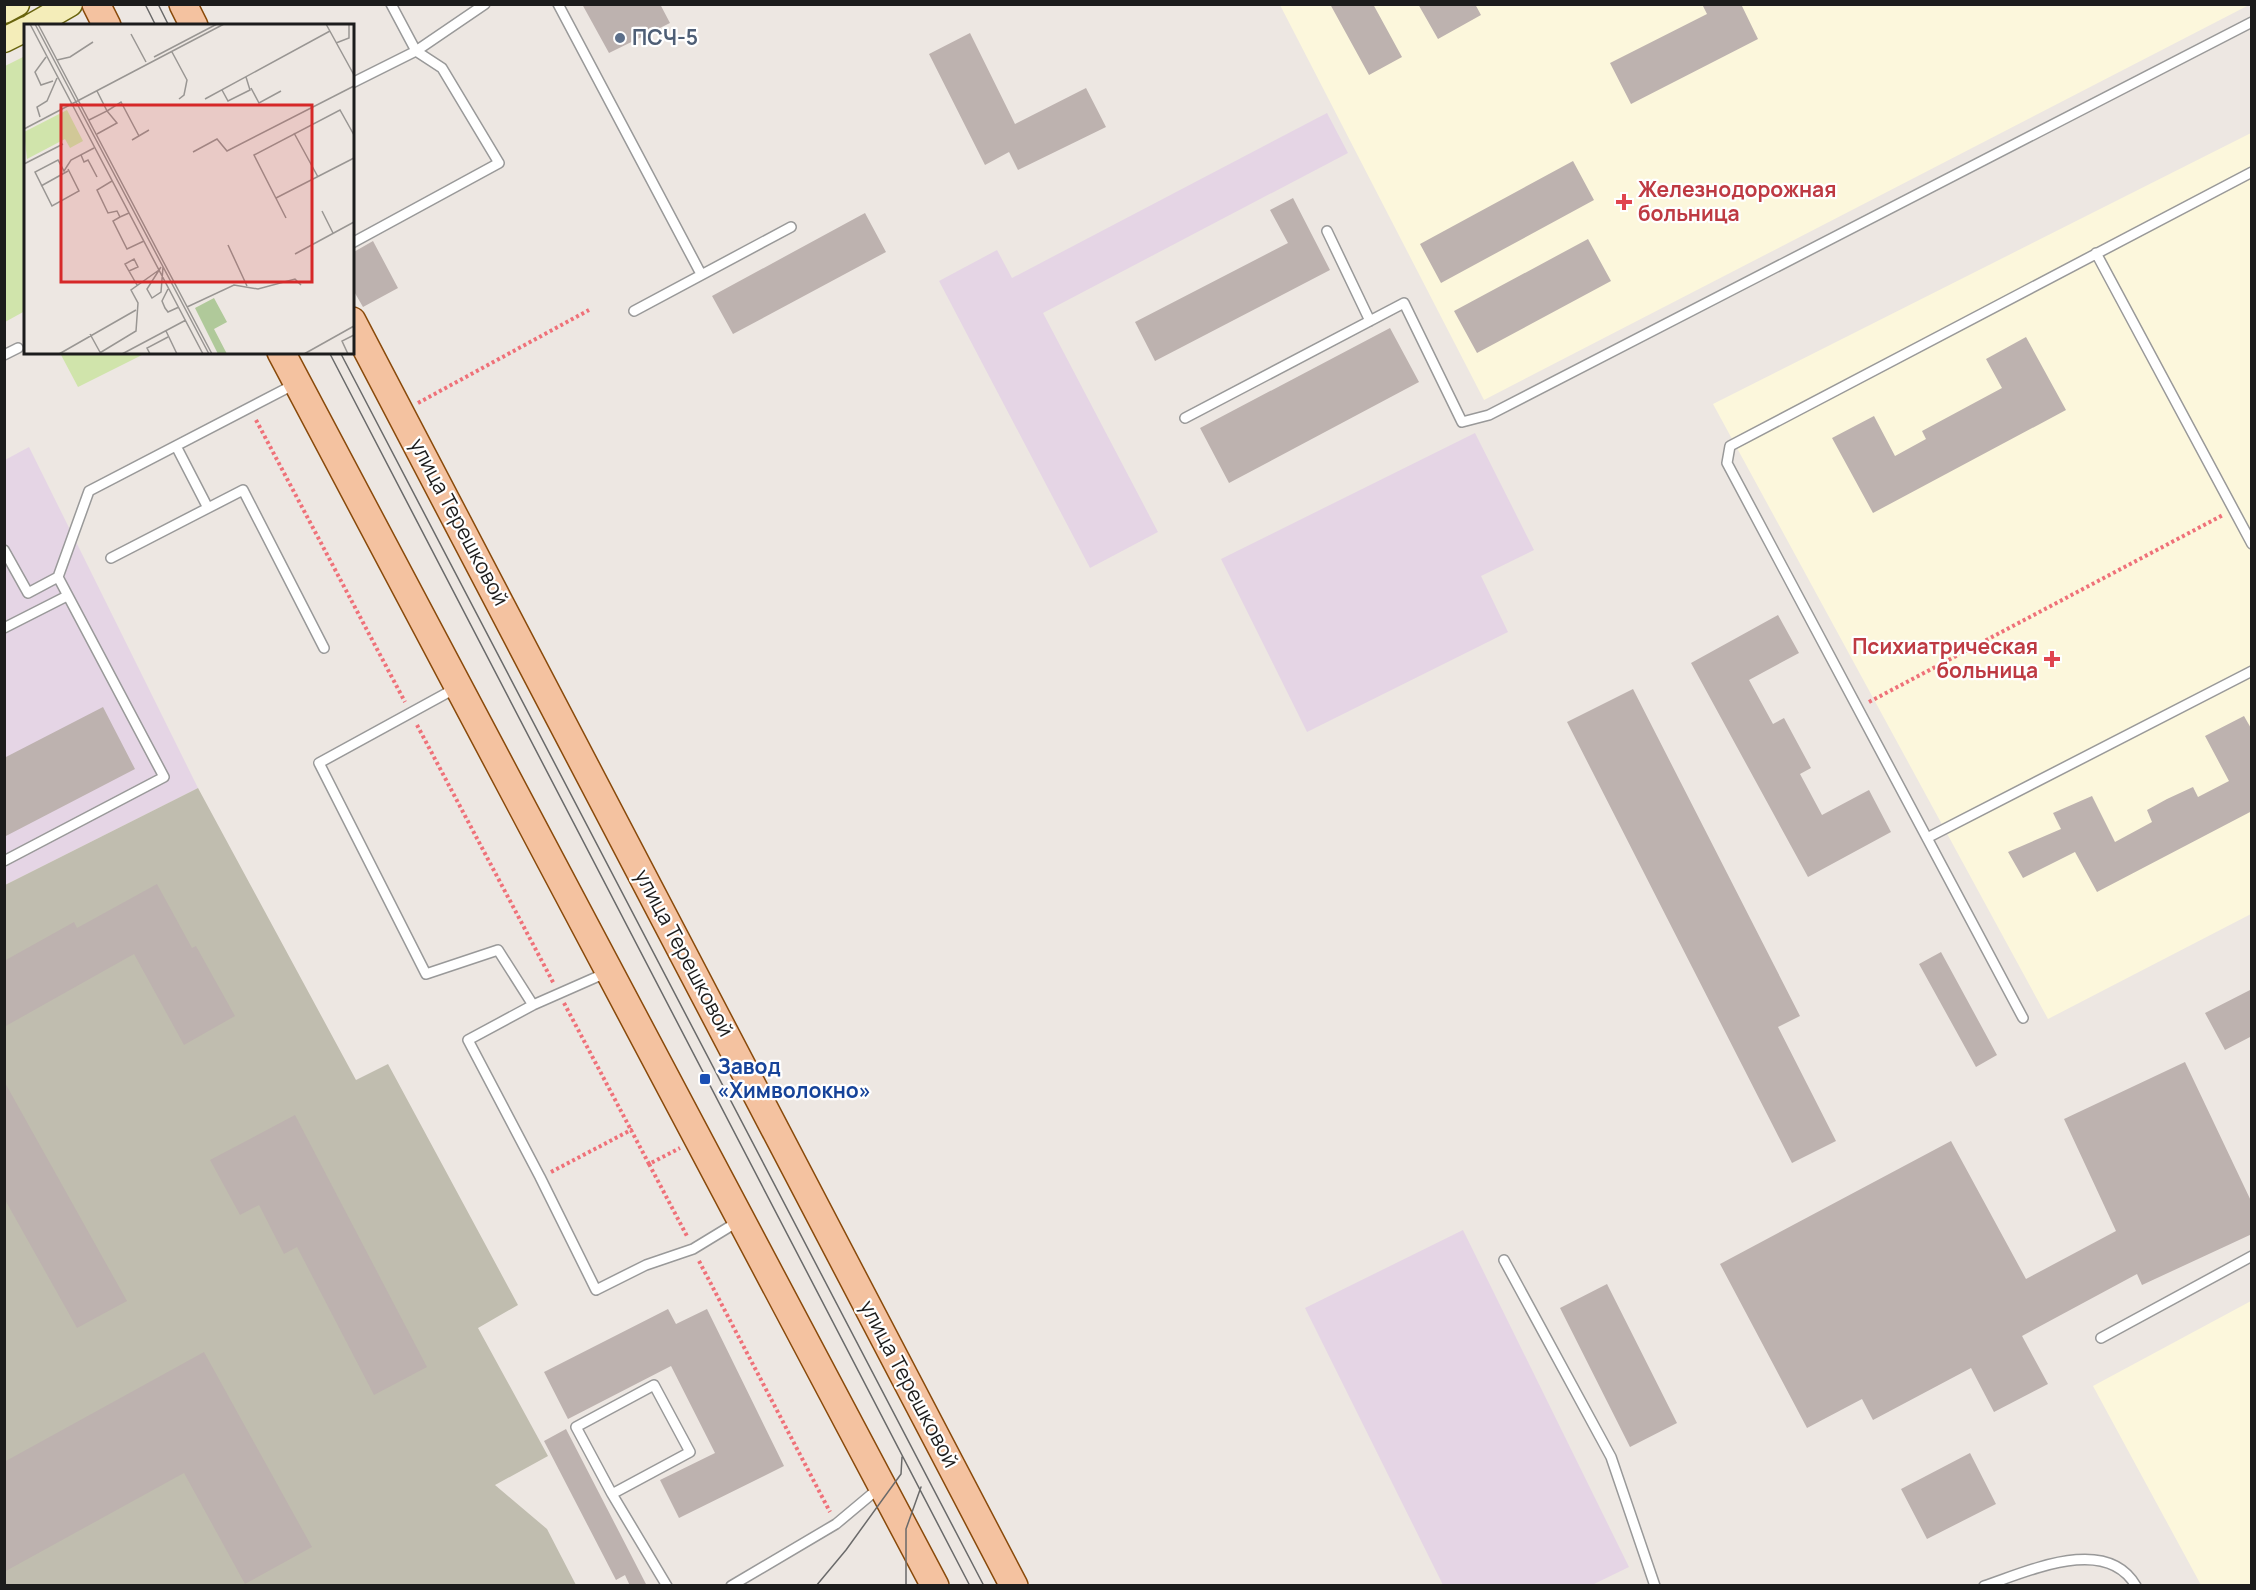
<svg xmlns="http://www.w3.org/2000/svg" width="2256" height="1590" viewBox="0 0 2256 1590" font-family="Manrope,sans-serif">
  <rect width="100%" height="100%" fill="#ede7e2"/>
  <!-- industrial -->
  <path fill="#e5d5e5" d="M 1327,113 L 1348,153 L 1043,313 L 1158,532 L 1090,568 L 939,281 L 997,250 L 1012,278 Z
    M 1475,433 L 1534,550 L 1481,576 L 1508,632 L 1307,732 L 1221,559 Z
    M 29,447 L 198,788 L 5,885 L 5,460 Z
    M 1463,1230 L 1629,1567 L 1592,1585 L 1443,1585 L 1305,1308 Z"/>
  <!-- education -->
  <path fill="#fcf7dc" d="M 1280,5 L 2249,5 L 1484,400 Z
    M 2251,133 L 2251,914 L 2048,1019 L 1713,404 Z
    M 2251,1301 L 2251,1585 L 2201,1585 L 2093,1386 Z"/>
  <!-- construction -->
  <path fill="#c0bdaf" d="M 198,788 L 356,1080 L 388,1064 L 518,1305 L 478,1328 L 548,1456 L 495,1485 L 547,1529 L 576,1585 L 5,1586 L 5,885 Z"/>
  <!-- grass -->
  <path fill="#d0e4ab" d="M 25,56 L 25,311 L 5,322 L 5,66 Z
    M 60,353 L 146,353 L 78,387 Z"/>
  <!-- building -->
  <path fill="#bdb2af" d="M 582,4 L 660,4 L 670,23 L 609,53 Z
    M 1330,4 L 1373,4 L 1402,57 L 1369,75 Z
    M 1418,4 L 1475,4 L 1481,15 L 1438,39 Z
    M 1702,4 L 1741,4 L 1758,39 L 1631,104 L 1610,63 L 1707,14 Z
    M 970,33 L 1015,124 L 1086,88 L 1106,127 L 1018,170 L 1009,152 L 985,165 L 929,54 Z
    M 1573,161 L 1594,200 L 1441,283 L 1420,244 Z
    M 1293,198 L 1330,270 L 1155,361 L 1135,322 L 1288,243 L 1270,210 Z
    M 865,213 L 886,252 L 733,334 L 712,296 Z
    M 1588,239 L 1611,281 L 1477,353 L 1454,311 Z
    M 373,241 L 398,288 L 363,307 L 352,288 L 352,253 Z
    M 1390,328 L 1419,382 L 1229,483 L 1200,428 Z
    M 2026,337 L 2066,410 L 1873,513 L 1832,438 L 1874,416 L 1895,456 L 1926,439 L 1922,431 L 2002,388 L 1986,359 Z
    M 1778,615 L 1799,653 L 1749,680 L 1773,724 L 1784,718 L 1811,768 L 1800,774 L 1822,815 L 1869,790 L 1891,832 L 1808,877 L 1691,663 Z
    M 1633,689 L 1800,1016 L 1778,1027 L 1836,1141 L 1792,1163 L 1567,722 Z
    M 103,707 L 135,769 L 4,837 L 4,758 Z
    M 2244,716 L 2252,730 L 2252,811 L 2097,892 L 2075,852 L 2023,878 L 2008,852 L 2061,829 L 2053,813 L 2092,796 L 2115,842 L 2152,822 L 2147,810 L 2167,799 L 2193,787 L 2198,797 L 2229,781 L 2205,736 Z
    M 157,884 L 192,948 L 196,946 L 235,1016 L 184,1045 L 134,954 L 4,1027 L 4,961 L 74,922 L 77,928 Z
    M 1941,952 L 1997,1055 L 1976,1067 L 1919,964 Z
    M 2252,989 L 2252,1036 L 2225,1050 L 2205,1013 Z
    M 2185,1062 L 2252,1203 L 2252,1234 L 2142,1285 L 2137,1274 L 2022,1336 L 2048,1384 L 1994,1412 L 1971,1368 L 1873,1420 L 1862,1399 L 1807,1428 L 1720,1264 L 1951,1141 L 2026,1279 L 2116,1231 L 2064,1119 Z
    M 4,1081 L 127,1301 L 77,1328 L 4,1198 Z
    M 295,1115 L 427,1367 L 374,1395 L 297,1247 L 284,1254 L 259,1205 L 240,1215 L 210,1160 Z
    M 1607,1284 L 1677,1423 L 1630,1447 L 1560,1308 Z
    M 668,1309 L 676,1324 L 707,1309 L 784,1466 L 679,1518 L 660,1480 L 715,1453 L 671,1366 L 568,1419 L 544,1372 Z
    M 204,1352 L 312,1547 L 245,1584 L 184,1473 L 4,1572 L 4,1462 Z
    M 566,1429 L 647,1586 L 630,1586 L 625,1575 L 616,1580 L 544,1441 Z
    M 1970,1453 L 1996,1504 L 1927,1539 L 1901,1489 Z"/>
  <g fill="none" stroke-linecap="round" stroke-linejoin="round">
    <defs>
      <path id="service" d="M 558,4 L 701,274
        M 352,83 L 416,51 L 391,4
        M 1327,231 L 1370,321
        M 352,243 L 499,163 L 442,68 L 416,51 L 485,4
        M 2096,253 L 2252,544
        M 634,311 L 791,227
        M 4,355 L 18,348
        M 1185,418 L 1404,303 L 1462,422 L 1489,415 L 2252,22
        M 176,446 L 208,508 L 243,490 L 324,648
        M 4,550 L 28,593 L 58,577 L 89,491 L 295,384
        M 111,558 L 208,508
        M 4,628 L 67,596
        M 456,688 L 319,763 L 426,974 L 498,950 L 533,1005 L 608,972
        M 1927,838 L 2252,671
        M 4,861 L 164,777 L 58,577
        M 533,1005 L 468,1040 L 540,1177 L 596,1290 L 646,1265 L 693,1249 L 739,1221
        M 2023,1018 L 1727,463 L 1730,446 L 2252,172
        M 1504,1260 L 1611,1457 L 1655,1586
        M 2101,1338 L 2252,1256
        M 612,1494 L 690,1452 L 654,1385 L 576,1427 L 612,1494 L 667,1586
        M 731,1586 L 836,1524 L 879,1488
        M 1984,1586 C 2027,1572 2106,1534 2136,1586"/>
      <path id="secondary" d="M 4,11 L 17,4
        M 32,26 L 70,4
        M 4,40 L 26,29"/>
      <path id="primary" d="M 96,4 L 107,26
        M 183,4 L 194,26
        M 352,321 L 1014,1586
        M 281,352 L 935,1586"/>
    </defs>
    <!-- service casing -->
    <use href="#service" stroke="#999" stroke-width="12"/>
    <!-- secondary casing -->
    <use href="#secondary" stroke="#69640d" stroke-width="27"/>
    <!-- primary casing -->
    <use href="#primary" stroke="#894a0b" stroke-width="30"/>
    <!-- path -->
    <path stroke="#ef7179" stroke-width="4" stroke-dasharray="3 3" stroke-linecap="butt" d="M 418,403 L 589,310
      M 256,420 L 405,702
      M 1869,702 L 2223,515
      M 417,725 L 554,984
      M 564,1003 L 631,1130
      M 649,1164 L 688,1238
      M 551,1172 L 631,1130 L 649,1164 L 680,1148
      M 699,1261 L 830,1512"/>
    <!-- service -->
    <use href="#service" stroke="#fff" stroke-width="9"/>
    <!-- secondary -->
    <use href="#secondary" stroke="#f4edb9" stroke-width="24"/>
    <!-- primary -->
    <use href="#primary" stroke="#f4c2a0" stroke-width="27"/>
    <!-- tram -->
    <path stroke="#6a6a6a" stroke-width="1.5" d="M 145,4 L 156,26
      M 158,4 L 169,26
      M 329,352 L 970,1586
      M 340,352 L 984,1586
      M 816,1586 L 846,1550 L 901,1474 L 902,1457
      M 906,1586 L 906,1529 L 921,1487"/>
  </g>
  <!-- markers -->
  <circle fill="#5c6f8a" stroke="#fff" stroke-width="2" cx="620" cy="38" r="6"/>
  <g fill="#e0444e" stroke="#fff" stroke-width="2">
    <path d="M1621 193h6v6h6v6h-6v6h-6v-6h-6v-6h6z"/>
    <path d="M2049 650h6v6h6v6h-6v6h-6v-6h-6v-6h6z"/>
  </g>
  <rect fill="#1a4fb4" stroke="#fff" stroke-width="2" x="699" y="1073" width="12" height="12" rx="3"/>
  <g text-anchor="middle" stroke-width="4.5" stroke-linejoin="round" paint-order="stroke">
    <!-- service labels -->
    <g font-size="21" font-weight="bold" fill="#4e5e75" stroke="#fff" text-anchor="start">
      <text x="632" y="45">ПСЧ-5</text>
    </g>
    <!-- health labels -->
    <g font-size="21" font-weight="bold" fill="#be3a42" stroke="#fff" text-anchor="start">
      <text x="1638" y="197">Железнодорожная<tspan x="1638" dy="24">больница</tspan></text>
      <text x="2038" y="654" text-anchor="end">Психиатрическая<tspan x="2038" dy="24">больница</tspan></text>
    </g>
    <!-- street labels -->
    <g font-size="21" fill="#1c1c1c" stroke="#fff">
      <text transform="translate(459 522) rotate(62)" y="7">улица Терешковой</text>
      <text transform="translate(684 953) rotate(62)" y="7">улица Терешковой</text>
      <text transform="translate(909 1384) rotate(62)" y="7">улица Терешковой</text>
    </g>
    <!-- transit labels -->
    <g font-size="21" font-weight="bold" fill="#164399" stroke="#fff" text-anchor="start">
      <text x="717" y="1074">Завод<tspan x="717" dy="24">«Химволокно»</tspan></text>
    </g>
  </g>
  <!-- overview -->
  <g transform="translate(24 24)">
    <rect width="330" height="330" fill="#ede7e2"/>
    <path d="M 43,86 L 59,117 L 46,124 L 41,115 L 3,135 L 0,108 Z" fill="#d0e4ab"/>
    <path d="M 190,274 L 203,298 L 190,305 L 203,330 L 194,330 L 171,284 Z" fill="#b0c99a"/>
    <path fill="none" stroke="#999693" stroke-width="1.5" d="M 6,0 L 179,330M 11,0 L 185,330M 14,0 L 188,330M 302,0 L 330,51M 107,10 L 122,38M 312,19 L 325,14 L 325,0M 148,28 L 163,56 L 160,71 L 155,75M 22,33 L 11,48 L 17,61 L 29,57M 130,33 L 193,0M 33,36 L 46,33 L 69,18M 227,64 L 235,79 L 257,67M 198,66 L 204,77 L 226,66 L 222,53M 181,75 L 306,7M 16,93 L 13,83 L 23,77 L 33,54M 65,96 L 83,87 L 73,67M 0,105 L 200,0M 270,109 L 294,153M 73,110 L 93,99 L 83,87 L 97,78 L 115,112M 108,116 L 125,106M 169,128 L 193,115 L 203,127 L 330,62M 57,131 L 60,138 L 64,136 L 73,153M 0,140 L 39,120M 44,145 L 55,167 L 28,182 L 11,148 L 34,136 L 40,147 L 47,136 L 70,124M 88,157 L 73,166 L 84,189 L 93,187 L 96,193 L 105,189M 17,162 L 44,147M 252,174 L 330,134M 298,187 L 309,209M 96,193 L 89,197 L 103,225 L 120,217M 262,194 L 230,131 L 316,86 L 330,111M 204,221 L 223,262M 271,230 L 330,198M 137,243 L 123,265 L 128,274 L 137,268 L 139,243M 105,247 L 114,243 L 110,235 L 101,240 L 113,261M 144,265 L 138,277 L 141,284 L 144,288 L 155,283M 163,283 L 210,261 L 234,265 L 271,255 L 277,261M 142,307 L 153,330M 66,310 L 77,330M 35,330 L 112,286M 74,330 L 112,307 L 114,279 L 107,266 L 135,246M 98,330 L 162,296M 126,330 L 123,324 L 144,313M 280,330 L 330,302M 324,330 L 318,317 L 330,311"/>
    <path fill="#d62828" fill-opacity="0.15" stroke="#d62828" stroke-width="3" d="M 37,81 L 288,81 L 288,258 L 37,258 Z"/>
    <rect width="330" height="330" fill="none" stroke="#1c1c1c" stroke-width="3"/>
  </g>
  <!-- border -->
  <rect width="2256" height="1590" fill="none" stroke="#1c1c1c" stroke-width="12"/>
</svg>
